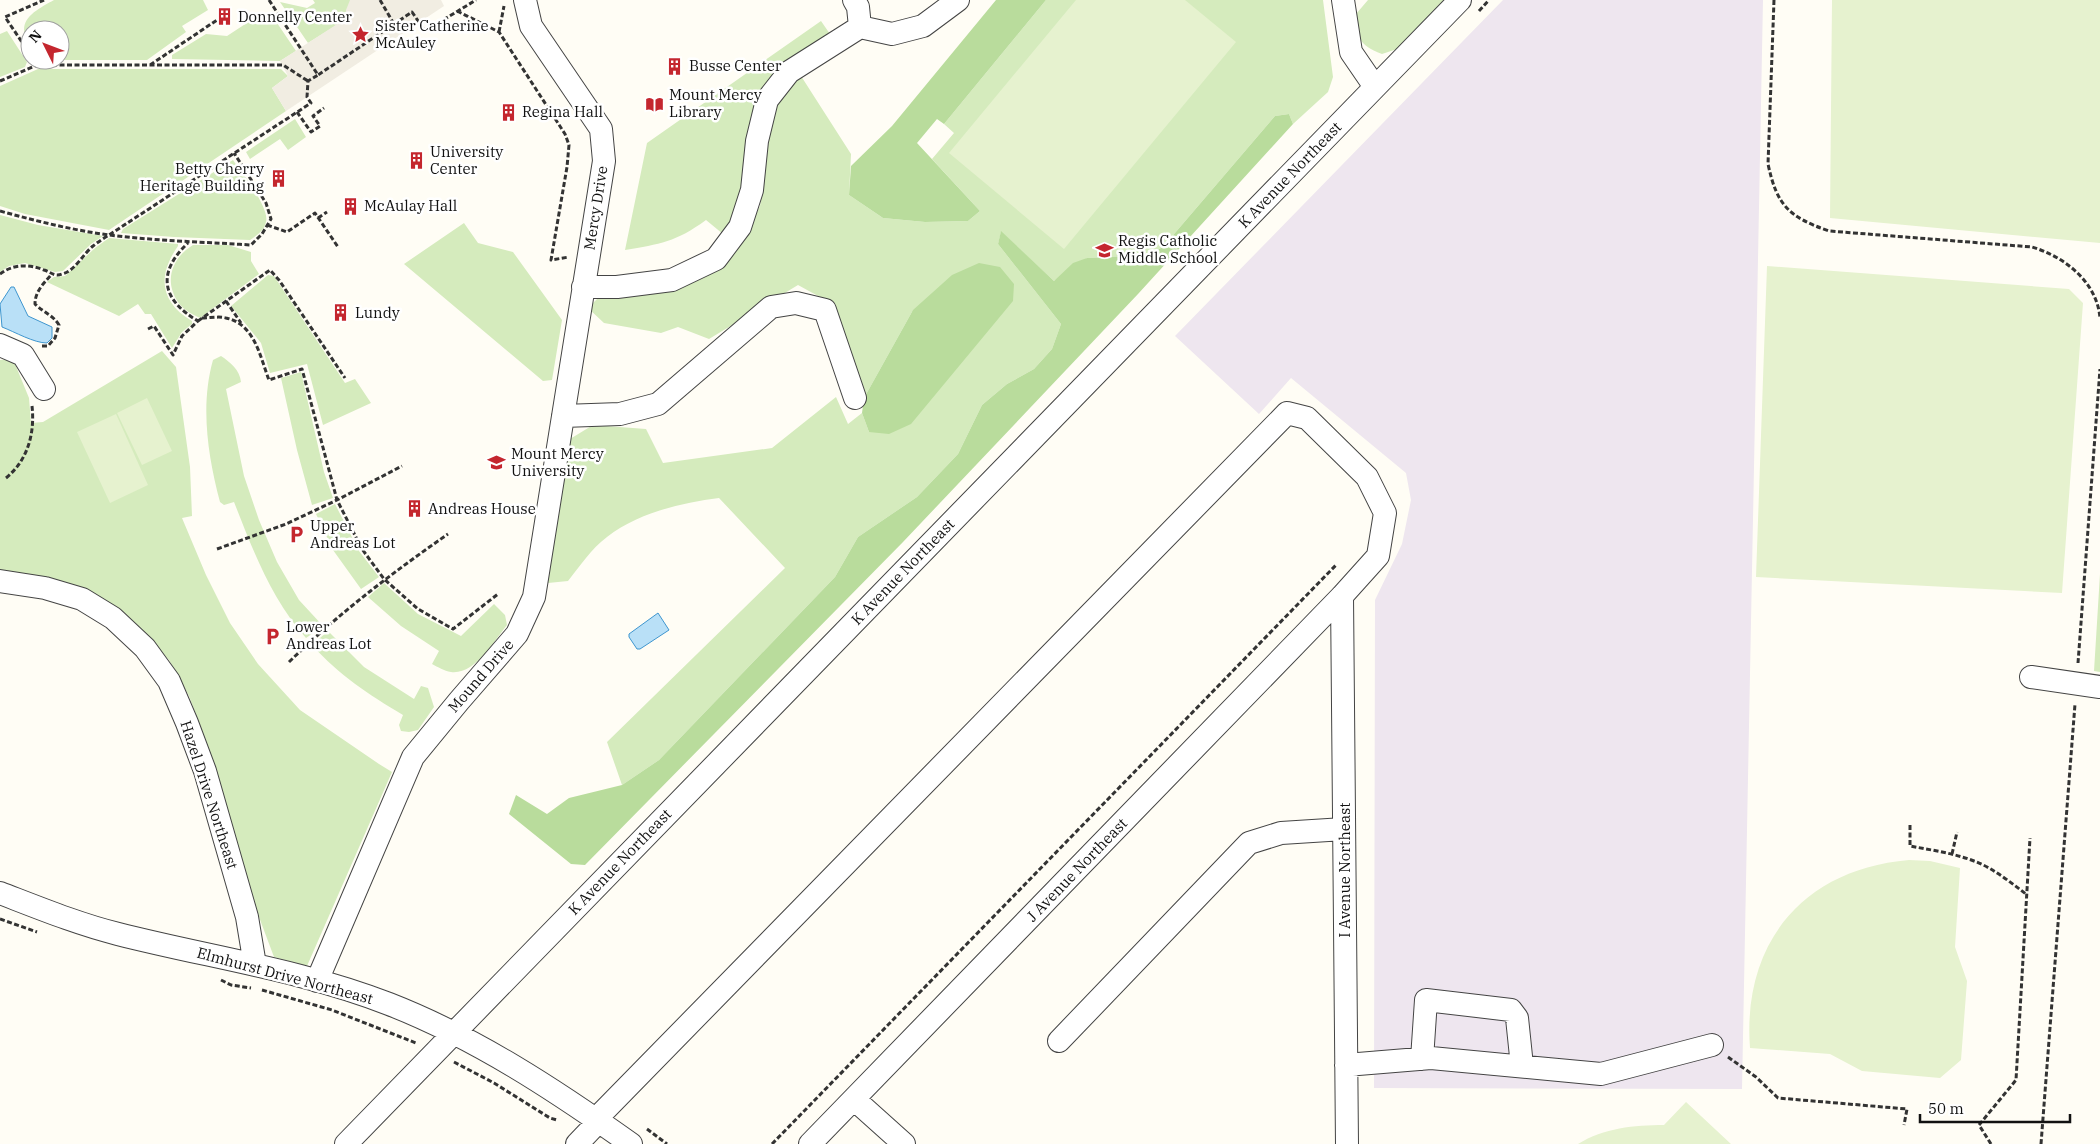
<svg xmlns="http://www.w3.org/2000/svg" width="2100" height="1144" viewBox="0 0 2100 1144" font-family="'IBM Plex Serif',serif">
  <rect width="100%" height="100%" fill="#fffdf5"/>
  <!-- industrial -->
  <path fill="#eee6ef" d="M 1503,0 L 1763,0 L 1742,1089 L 1374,1088 L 1375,600 L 1402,544 L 1411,500 L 1406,473 L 1291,378 L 1259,414 L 1175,336 Z"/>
  <!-- green -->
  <path fill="#d5ebbd" d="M 54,0 L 203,0 L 208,10 L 182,26 L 186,32 L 147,60 L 45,60 L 60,60 L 60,30 L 30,30 L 30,45 C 13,21 36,10 54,0 Z
    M 313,0 L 377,0 L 308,43 L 280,2 L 307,8 L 315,3 Z
    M 1046,0 L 1323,0 L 1333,77 L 1328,92 L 1293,124 L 1289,114 L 1275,116 L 1163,247 L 1147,255 L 1087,258 L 1054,281 L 1001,232 L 998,244 L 1061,324 L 1052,349 L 1034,369 L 1007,384 L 982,405 L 958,454 L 917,497 L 858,537 L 835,577 L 659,760 L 622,785 L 607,742 L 785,568 L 719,498 C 680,503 638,513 607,537 C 591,549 580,566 568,581 L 548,583 L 570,439 L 593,425 L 646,429 L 663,463 L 772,448 L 836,397 L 848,424 L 862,413 L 869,432 L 913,310 L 864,398 L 829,302 L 798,285 L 709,339 L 678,327 L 661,333 L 604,323 L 588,308 L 599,297 L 643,293 L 743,239 L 760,206 L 773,110 L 791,82 L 801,76 L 851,154 L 849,195 L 883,218 L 925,222 L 968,221 L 980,211 L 932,159 L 954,133 L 944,124 Z
    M 1368,0 L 1445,0 L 1397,49 L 1382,54 C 1357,44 1359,39 1356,14 Z
    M 259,15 L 265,20 L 275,20 L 296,51 L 280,61 L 172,59 L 172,55 L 206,34 L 227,36 Z
    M 821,21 L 830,34 L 783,68 L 744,201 L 723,234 L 706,220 C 676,242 660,244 625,250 L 647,143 Z
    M 7,31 L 27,62 L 25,67 L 0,77 L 0,34 Z
    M 38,69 L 281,69 L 288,76 L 272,88 L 286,111 L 109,230 L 25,214 L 0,206 L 0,86 Z
    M 295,119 L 306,137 L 288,150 L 280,139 L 250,159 L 246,152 Z
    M 233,160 C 242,173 270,208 266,222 C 264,231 257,235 250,240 L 174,237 L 121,233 L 123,229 Z
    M 0,215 L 38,225 L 103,236 L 91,244 L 63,271 L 55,272 L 25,263 L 9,266 L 0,272 Z
    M 464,223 L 478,243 L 513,252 L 562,320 L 552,380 L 543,381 L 404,264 Z
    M 109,238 L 178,244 L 178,246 C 157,276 160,302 192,321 L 192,324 L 182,332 L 172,348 L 151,314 L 145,314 L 138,304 L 119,316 L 47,282 L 54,277 L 65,276 L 95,248 Z
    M 193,245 L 228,245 L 251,252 L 251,261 L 259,274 L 200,318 C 192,314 183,310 178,302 C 163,280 173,257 193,245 Z
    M 268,275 L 274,276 L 345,383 L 355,379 L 371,403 L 323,425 L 307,364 L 270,373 L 261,343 L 231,306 Z
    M 162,351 L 176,367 L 190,467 L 192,516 L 182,518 L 206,575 L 230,623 L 258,664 L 300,710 L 379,764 L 392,772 L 307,966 L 274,957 L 259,917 L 206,741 L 189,696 L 169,660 L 143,631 L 119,611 L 0,572 L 0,360 L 13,359 L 29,398 L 31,423 L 43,422 Z
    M 221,356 C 230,362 240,370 241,382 L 226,389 L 244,476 L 259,520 L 277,562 L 299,600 L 323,626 L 306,638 C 271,599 253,550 234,502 L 224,505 L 220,502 C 208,457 200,406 213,360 Z
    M 301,372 L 324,472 L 333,498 L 312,505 L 297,450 L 281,378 Z
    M 335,504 L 359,551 L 379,577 L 361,589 L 333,550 L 316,514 Z
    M 2100,574 L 2100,672 L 2094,671 Z
    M 384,583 L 418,614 L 461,636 L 494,604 L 505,615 L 507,625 C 494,641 475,675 451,672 C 444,671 438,667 432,664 L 439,651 L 401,626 L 368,597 Z
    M 328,631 L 364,667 L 414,699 L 421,686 L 428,688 L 434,707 L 418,730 L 409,732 L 401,731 L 399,725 L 403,715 C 368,694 340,676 312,645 Z"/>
  <!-- forest -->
  <path fill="#b9dc9c" d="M 996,0 L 1046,0 L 944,124 L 937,119 L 917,143 L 980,211 L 968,221 L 925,222 L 883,218 L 849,195 L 851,166 L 892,126 Z
    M 1289,114 L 1293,124 L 1138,294 L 903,542 L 585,865 L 571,864 L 509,814 L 516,795 L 547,814 L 569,798 L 622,785 L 659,760 L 835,577 L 858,537 L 917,497 L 958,454 L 982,405 L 1007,384 L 1034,369 L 1052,349 L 1061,324 L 998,244 L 1001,231 L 1054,281 L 1073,263 L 1087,258 L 1147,255 L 1163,247 L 1275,116 Z
    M 979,263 L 1000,267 L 1014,284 L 1013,301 L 911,424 L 889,434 L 869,432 L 862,413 L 864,398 L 913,310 L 952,275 Z"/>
  <!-- pitch -->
  <path fill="#e6f2cf" d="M 1076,0 L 1185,0 L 1236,42 L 1064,249 L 949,153 Z
    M 1832,0 L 2100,0 L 2100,243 L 1830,218 Z
    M 1767,266 L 2069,289 L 2083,303 L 2062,593 L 1756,577 Z
    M 147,398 L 172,451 L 142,465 L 117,413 Z
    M 116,414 L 148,485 L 110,503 L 77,432 Z
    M 1909,860 L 1930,861 L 1960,868 L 1955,947 L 1967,981 L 1961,1060 L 1940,1078 L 1862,1071 L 1830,1054 L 1750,1048 C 1742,943 1803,869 1909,860 Z
    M 1686,1102 L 1731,1144 L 1578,1144 C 1604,1128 1634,1125 1664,1125 Z"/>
  <!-- plaza -->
  <path fill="#f1ede2" d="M 350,0 L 441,0 L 444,6 L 286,111 L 272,88 L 288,76 L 280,61 L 345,19 L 346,10 Z"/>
  <!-- water -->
  <path fill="#b9e0f7" stroke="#3f96cf" d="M 11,287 L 14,287 L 28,316 L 52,327 L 52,338 L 47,343 C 34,343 15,332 2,327 L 0,304 Z
    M 658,613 L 669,630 L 640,649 L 637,649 L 629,637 L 629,634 Z"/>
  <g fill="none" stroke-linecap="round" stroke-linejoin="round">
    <defs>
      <path id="minor" d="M 854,0 L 858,7 L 860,27
        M 1343,0 L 1351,52 L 1375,87
        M 860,27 L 892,34 L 923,26 L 958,0
        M 583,287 L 617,287 L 672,280 L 716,259 L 740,227 L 752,190 L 757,141 L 767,100 L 789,72 L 860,27
        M 0,345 L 23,355 L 44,389
        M 563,416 L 620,414 L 658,404 L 771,307 L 796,303 L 825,310 L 855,398
        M 0,581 L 45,588 L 82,599 L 113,618 L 145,648 L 169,681 L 187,723 L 205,771 L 247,917 L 255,965
        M 1342,596 L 1347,1144
        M 2031,677 L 2100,687
        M 0,893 C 39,908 78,924 118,934 C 208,957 302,970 389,1004 C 476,1038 555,1090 631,1144
        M 317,981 L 413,757 L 459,701 L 517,634 L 534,597 L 604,161 L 601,129 L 531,26 L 525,0
        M 1059,1041 L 1249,843 L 1281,833 L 1344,829
        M 1422,1059 L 1426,1000 L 1511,1010 L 1517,1018 L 1522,1066
        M 1346,1065 L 1431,1058 L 1601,1074 L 1712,1045
        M 855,1100 L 904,1144
        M 596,1119 L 1287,413 L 1307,418 L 1367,477 L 1385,513 L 1378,556 L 1342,596 L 810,1144
        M 346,1144 L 1460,0
        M 577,1144 L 599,1121"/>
    </defs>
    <!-- minor casing -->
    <use href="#minor" stroke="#444" stroke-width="24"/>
    <!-- path -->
    <path stroke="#333" stroke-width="3" stroke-dasharray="5 2.5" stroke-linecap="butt" d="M 269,0 L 318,75 L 412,12 L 425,31 L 476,0
      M 380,0 L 394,24
      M 1774,0 L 1768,164 C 1777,206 1789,217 1829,231 L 2032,247 C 2065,257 2097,282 2100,318
      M 457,11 L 499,32 L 565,134 L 569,145 L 567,167 L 551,260 L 569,257
      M 1479,11 L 1489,0
      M 499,32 L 504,6
      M 30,54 L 5,17 L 44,0
      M 37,65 L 283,65 L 308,81
      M 150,65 L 217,20
      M 0,81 L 37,65 L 34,60
      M 297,112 L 311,132 L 320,126 L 313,116 L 324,108
      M 0,211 C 36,221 72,230 109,235 C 157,241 204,242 251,245 L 262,234 L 271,219 L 266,203 L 234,153
      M 318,218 L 327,212
      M 267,225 L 287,232 L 315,213 L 338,247
      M 0,274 C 13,264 29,264 44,270 C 51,272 54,277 62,274 C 75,271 83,254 93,246 C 98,242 104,238 109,235 L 311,103 L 307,97 L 308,81 L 318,75
      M 226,301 L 241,323
      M 202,318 C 210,318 219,316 226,318 C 255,324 260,357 269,380 L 302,369 L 337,500 L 362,549 L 384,579 L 418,609 L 453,629 L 498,594
      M 198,321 L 270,270 L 279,280 L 345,378
      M 148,329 L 154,326 L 173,355 L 182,336 L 198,321 C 162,300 156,273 188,243
      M 42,346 L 48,346 L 55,338 L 59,325 C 53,315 44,313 35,304 C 35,292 43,284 51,275
      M 6,478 C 28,460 35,433 32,406
      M 217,549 L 286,524 L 337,500 L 402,466
      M 289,662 C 338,614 392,573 448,534
      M 2078,663 L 2100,369
      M 1910,825 L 1910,846 C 1931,850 1953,853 1974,861 C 1993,868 2010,882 2026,894
      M 1952,854 L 1957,832
      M 0,919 L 37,932
      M 221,980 L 231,985 L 251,988
      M 262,990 L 332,1010 L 416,1043
      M 1728,1057 L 1756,1077 L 1778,1098 L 1907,1109 L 1904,1125
      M 454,1062 L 494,1083 L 550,1118 L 557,1120
      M 647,1129 L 667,1144
      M 772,1144 L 1337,564
      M 1991,1144 L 1979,1125 L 2016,1080 L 2030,838
      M 2041,1144 L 2075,704"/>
    <!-- minor -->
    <use href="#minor" stroke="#fff" stroke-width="22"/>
  </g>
  <!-- icons -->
  <defs>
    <symbol id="building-bare" viewBox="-9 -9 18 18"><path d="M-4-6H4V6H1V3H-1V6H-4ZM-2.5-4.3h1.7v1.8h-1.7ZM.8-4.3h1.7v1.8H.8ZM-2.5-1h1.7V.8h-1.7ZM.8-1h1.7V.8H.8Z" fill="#c4262e" stroke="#fff" stroke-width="2.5" paint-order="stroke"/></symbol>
    <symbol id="sight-bare" viewBox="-9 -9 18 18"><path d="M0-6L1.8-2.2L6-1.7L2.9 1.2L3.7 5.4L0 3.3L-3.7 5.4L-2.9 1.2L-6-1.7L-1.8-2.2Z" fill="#c4262e" stroke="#fff" stroke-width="2.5" paint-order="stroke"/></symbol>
    <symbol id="library-bare" viewBox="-9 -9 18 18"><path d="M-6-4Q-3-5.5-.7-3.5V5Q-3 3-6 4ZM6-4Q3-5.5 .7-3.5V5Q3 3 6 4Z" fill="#c4262e" stroke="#fff" stroke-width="2.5" paint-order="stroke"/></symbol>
    <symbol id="school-bare" viewBox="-9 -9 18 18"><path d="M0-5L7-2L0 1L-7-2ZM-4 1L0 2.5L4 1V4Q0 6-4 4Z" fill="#c4262e" stroke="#fff" stroke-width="2.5" paint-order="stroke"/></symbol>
    <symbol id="university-bare" viewBox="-9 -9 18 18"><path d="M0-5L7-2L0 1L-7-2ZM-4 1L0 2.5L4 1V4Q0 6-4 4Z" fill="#c4262e" stroke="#fff" stroke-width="2.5" paint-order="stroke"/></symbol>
    <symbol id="parking-bare" viewBox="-9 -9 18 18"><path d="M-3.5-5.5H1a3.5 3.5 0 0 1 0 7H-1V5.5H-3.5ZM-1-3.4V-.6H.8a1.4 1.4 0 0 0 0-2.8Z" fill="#c4262e" stroke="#fff" stroke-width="2.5" paint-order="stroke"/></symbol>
  </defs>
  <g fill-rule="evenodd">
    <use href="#building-bare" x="212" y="4" width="25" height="25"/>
    <use href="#sight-bare" x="348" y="22" width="25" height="25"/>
    <use href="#building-bare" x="662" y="54" width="25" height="25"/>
    <use href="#library-bare" x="642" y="92" width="25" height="25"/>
    <use href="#building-bare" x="496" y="100" width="25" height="25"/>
    <use href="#building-bare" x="404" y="148" width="25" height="25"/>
    <use href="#building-bare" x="266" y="166" width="25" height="25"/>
    <use href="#building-bare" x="338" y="194" width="25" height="25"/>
    <use href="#school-bare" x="1092" y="238" width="25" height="25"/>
    <use href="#building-bare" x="328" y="300" width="25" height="25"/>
    <use href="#university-bare" x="484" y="450" width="25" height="25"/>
    <use href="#building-bare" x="402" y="496" width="25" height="25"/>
    <use href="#parking-bare" x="284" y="522" width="25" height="25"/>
    <use href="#parking-bare" x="260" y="624" width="25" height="25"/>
  </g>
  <g text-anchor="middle" stroke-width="5" stroke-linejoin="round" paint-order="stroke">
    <!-- poi labels -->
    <g font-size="15" fill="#111" stroke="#fff" text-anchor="start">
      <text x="238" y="22">Donnelly Center</text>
      <text x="375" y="31">Sister Catherine<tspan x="375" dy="17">McAuley</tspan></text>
      <text x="689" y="71">Busse Center</text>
      <text x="669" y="100">Mount Mercy<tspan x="669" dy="17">Library</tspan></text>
      <text x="522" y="117">Regina Hall</text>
      <text x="430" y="157">University<tspan x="430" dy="17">Center</tspan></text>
      <text x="264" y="174" text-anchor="end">Betty Cherry<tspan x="264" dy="17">Heritage Building</tspan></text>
      <text x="364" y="211">McAulay Hall</text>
      <text x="1118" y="246">Regis Catholic<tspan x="1118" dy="17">Middle School</tspan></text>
      <text x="355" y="318">Lundy</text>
      <text x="511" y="459">Mount Mercy<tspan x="511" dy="17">University</tspan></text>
      <text x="428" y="514">Andreas House</text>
      <text x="310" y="531">Upper<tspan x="310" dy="17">Andreas Lot</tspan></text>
      <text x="286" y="632">Lower<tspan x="286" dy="17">Andreas Lot</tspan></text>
    </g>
    <!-- street labels -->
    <g font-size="15" fill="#111" stroke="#fff">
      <text transform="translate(1290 175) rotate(-46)" y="5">K Avenue Northeast</text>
      <text transform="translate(596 208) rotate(-81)" y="5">Mercy Drive</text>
      <text transform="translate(903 572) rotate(-46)" y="5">K Avenue Northeast</text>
      <text transform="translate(481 676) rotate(-49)" y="5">Mound Drive</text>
      <text transform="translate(209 795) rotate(72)" y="5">Hazel Drive Northeast</text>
      <text transform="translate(620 862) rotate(-46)" y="5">K Avenue Northeast</text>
      <text transform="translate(1077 870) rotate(-46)" y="5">J Avenue Northeast</text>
      <text transform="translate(1345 870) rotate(-90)" y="5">I Avenue Northeast</text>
      <text transform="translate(285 976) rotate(15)" y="5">Elmhurst Drive Northeast</text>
    </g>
  </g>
  <!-- north arrow -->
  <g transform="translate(45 45) rotate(312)"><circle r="24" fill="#ffffff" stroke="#a0a0a0"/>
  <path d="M0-4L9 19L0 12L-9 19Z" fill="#c4262e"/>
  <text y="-8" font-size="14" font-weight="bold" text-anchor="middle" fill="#111111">N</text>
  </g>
  <!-- scale -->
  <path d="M1920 1114v8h150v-8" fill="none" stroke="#111111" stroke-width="2.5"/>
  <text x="1928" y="1114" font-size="15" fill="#111111" stroke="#ffffff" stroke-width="4" paint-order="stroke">50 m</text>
</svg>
